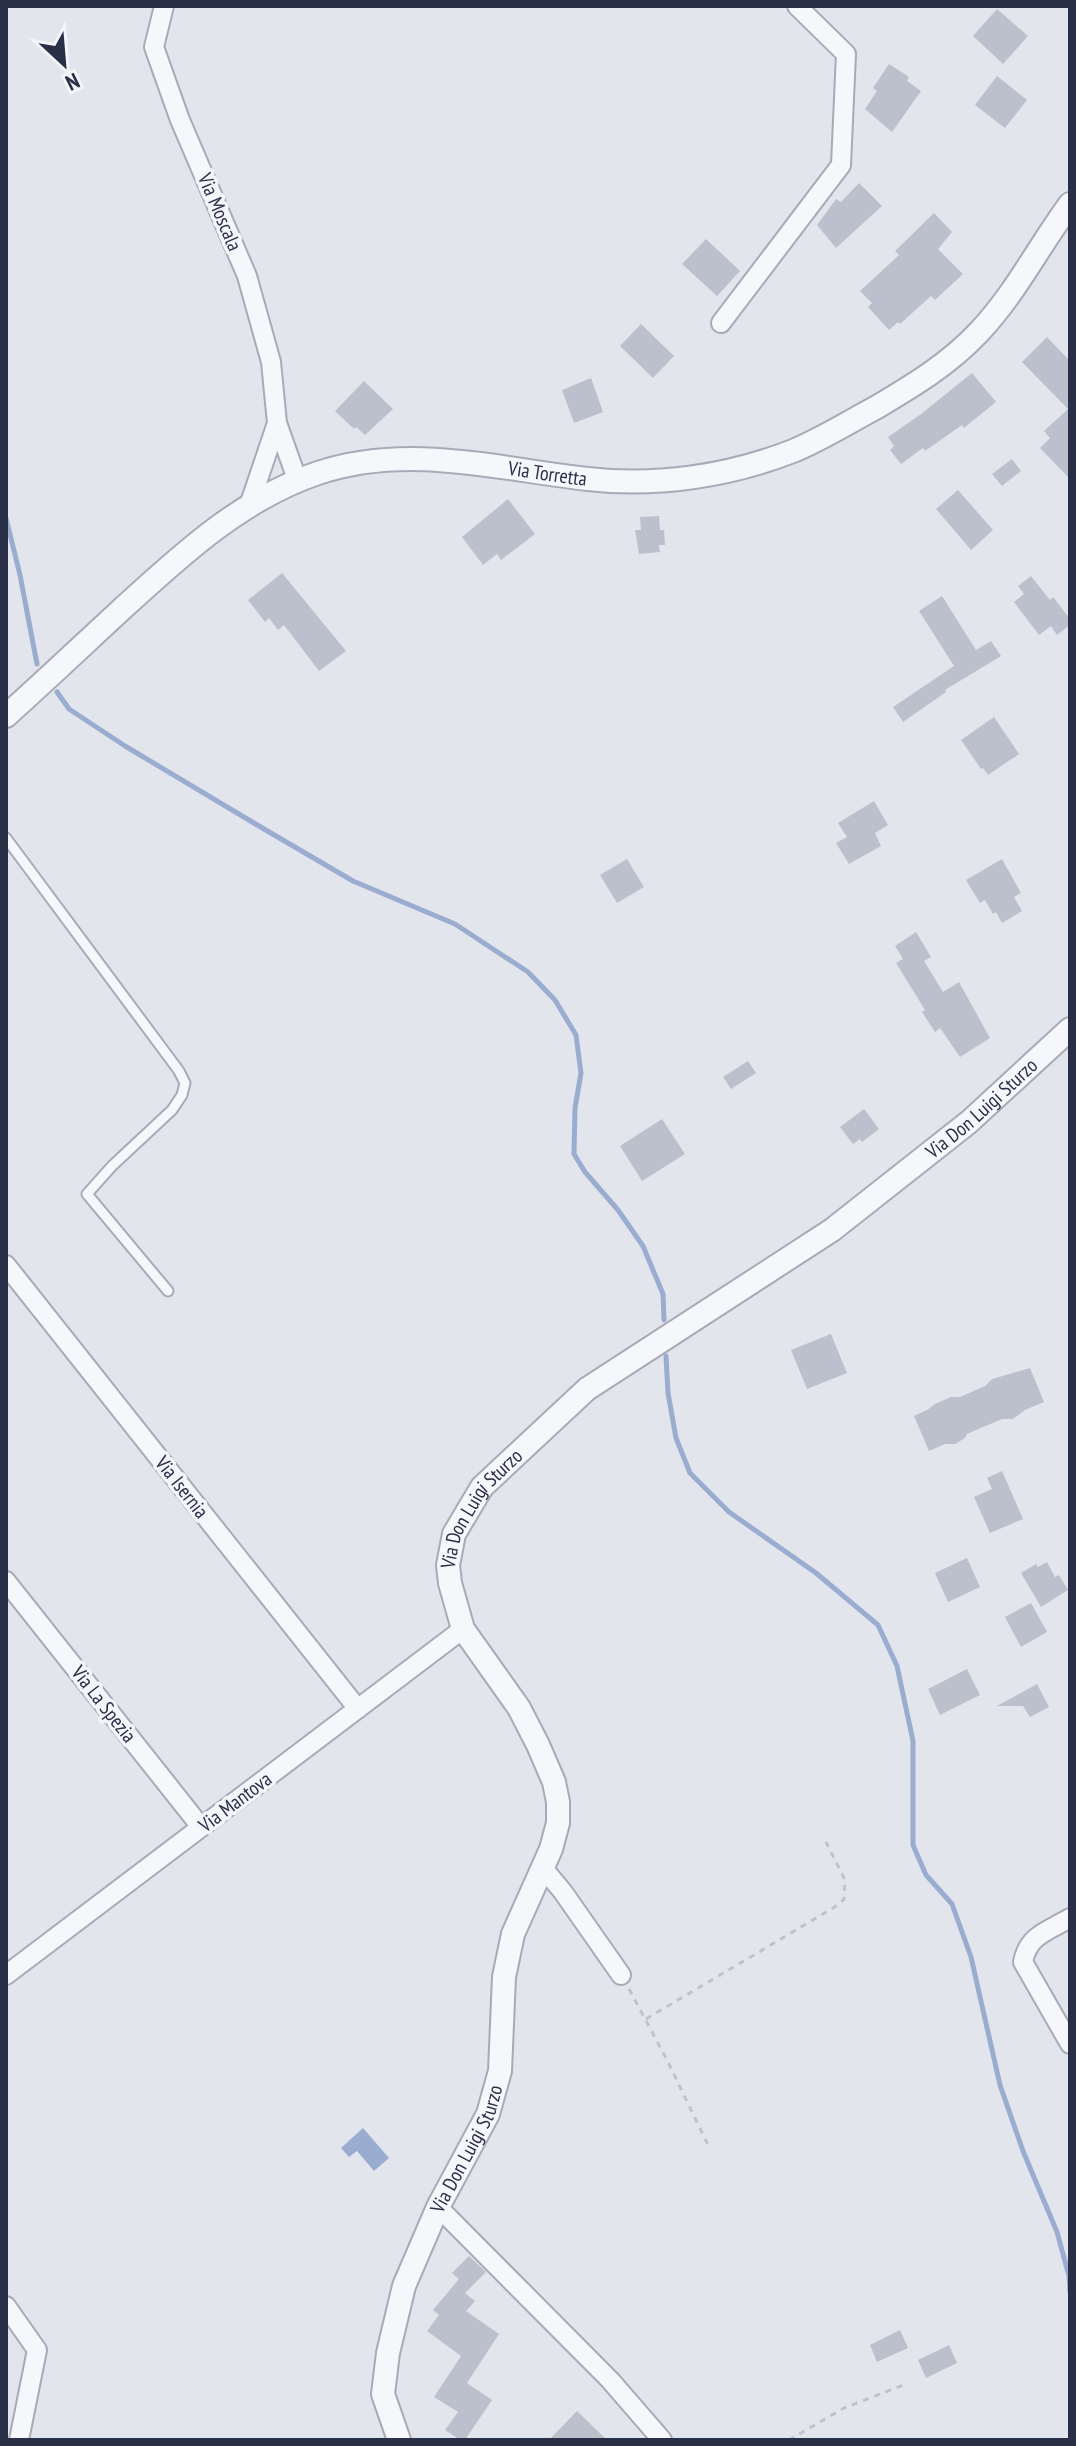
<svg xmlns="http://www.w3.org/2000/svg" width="1076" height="2446" viewBox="0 0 1076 2446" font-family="'PT Sans Narrow',sans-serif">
  <rect width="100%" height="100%" fill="#e3e5ec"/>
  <!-- water -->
  <path fill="#9aadd0" d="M 363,2128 L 389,2158 L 374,2171 L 357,2151 L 349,2157 L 341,2148 Z"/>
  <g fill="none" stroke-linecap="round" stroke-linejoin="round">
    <!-- stream -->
    <path stroke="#9aadd0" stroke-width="5" d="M 6,518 L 20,575 L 37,664
      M 57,692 L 69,709 L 125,746 L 264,829 L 353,881 L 455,924 L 528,972 L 555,1000 L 576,1035 L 581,1073 L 575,1108 L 574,1154 L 585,1172 L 618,1210 L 643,1246 L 663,1294 L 664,1320
      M 666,1356 L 668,1393 L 676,1438 L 690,1473 L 729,1512 L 816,1573 L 878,1625 L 897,1666 L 913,1741 L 913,1845 L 926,1875 L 952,1904 L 971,1957 L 1000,2085 L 1023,2151 L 1057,2232 L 1069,2276 L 1070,2292"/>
  </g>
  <!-- building -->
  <path fill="#bcc0cd" d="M 997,9 L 1028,36 L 1003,64 L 973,36 Z
    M 889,64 L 909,77 L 907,81 L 921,91 L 892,132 L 865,109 L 877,91 L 873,88 Z
    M 997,76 L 1027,100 L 1005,128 L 975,105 Z
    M 859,183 L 882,206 L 836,248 L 817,225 L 836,199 L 841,202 Z
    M 934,213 L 952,232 L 938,249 L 963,274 L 935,300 L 931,296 L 900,324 L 898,322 L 889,330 L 868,307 L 872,303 L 860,291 L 899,255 L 895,251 Z
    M 706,239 L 740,271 L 717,296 L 682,264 Z
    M 641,324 L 674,356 L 653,378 L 620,346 Z
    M 1047,337 L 1070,361 L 1070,479 L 1040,448 L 1050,438 L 1044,431 L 1068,409 L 1022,362 Z
    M 972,373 L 996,402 L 964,428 L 962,425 L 925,451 L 923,448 L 901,464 L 890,450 L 894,446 L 888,437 L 921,414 Z
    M 591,378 L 603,412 L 574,423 L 562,390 Z
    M 364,381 L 393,409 L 365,435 L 356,427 L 354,429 L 335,411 Z
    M 1012,459 L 1021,471 L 1002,486 L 992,474 Z
    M 958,490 L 993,530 L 971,550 L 936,509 Z
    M 508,499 L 535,534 L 501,560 L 497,554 L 483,565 L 462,537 Z
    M 659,516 L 660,530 L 664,530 L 665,545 L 659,545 L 660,552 L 639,554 L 635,530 L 641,530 L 640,517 Z
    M 282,573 L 346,651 L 319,671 L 284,625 L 278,630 L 269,618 L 265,622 L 248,600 Z
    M 1031,576 L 1050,600 L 1053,597 L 1070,619 L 1070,625 L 1057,635 L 1051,626 L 1039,635 L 1014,602 L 1024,594 L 1018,586 Z
    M 942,596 L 976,650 L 991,641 L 1001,656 L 945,690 L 946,692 L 903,722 L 893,707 L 954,666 L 919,611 Z
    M 994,717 L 1019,754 L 988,775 L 983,768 L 981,769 L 961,740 Z
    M 874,801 L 888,825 L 875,833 L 881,846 L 849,864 L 836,843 L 847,837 L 838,823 Z
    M 627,859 L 644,887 L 617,903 L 600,875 Z
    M 1002,859 L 1021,893 L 1014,897 L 1022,911 L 1002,923 L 996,912 L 993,914 L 985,900 L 980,903 L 966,880 Z
    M 916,932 L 931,957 L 924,961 L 943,992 L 959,982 L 990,1038 L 960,1057 L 940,1028 L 935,1032 L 922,1012 L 925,1010 L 896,963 L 903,959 L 895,946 Z
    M 748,1061 L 756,1073 L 731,1089 L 723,1077 Z
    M 864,1109 L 879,1129 L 862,1142 L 860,1139 L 853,1144 L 840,1127 Z
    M 662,1119 L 685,1154 L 642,1181 L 620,1146 Z
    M 831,1334 L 847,1373 L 807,1389 L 791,1350 Z
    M 1030,1368 L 1044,1402 L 1025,1410 L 1013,1419 L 1002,1419 L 967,1434 L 965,1438 L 955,1444 L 945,1444 L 929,1451 L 914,1416 L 927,1410 L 935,1404 L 951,1397 L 960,1397 L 985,1386 L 992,1379 Z
    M 1002,1471 L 1023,1519 L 990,1533 L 974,1497 L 992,1489 L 987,1478 Z
    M 967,1558 L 980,1587 L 948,1602 L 935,1573 Z
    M 1047,1562 L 1055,1577 L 1059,1575 L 1068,1590 L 1041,1607 L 1021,1573 L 1036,1564 L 1038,1567 Z
    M 1031,1603 L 1047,1632 L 1021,1647 L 1005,1617 Z
    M 967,1669 L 980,1695 L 940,1715 L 928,1689 Z
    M 1037,1684 L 1049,1707 L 1030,1717 L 1023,1706 L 997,1706 Z
    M 469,2256 L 486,2272 L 465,2293 L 475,2301 L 466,2311 L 499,2334 L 467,2383 L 492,2400 L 465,2440 L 460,2440 L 445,2430 L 458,2412 L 434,2397 L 461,2356 L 427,2331 L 439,2315 L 433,2310 L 459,2279 L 452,2273 Z
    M 900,2330 L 908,2348 L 877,2362 L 870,2345 Z
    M 949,2345 L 957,2363 L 926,2378 L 918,2360 Z
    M 577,2411 L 607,2440 L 549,2440 Z"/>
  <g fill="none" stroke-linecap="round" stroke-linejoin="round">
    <defs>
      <path id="service" d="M 6,838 L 179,1071 L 185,1083 L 182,1095 L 172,1110 L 112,1166 L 87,1194 L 168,1291"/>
      <path id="minor" d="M 164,6 L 154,47 L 180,120 L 247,276 L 271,362 L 277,423 L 298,482
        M 721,323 L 841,165 L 846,54 L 797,6
        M 249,506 L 277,423
        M 6,1265 L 358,1709
        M 6,1581 L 201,1827
        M 543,1868 L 563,1892 L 621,1975
        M 1070,1918 C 1048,1931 1028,1935 1023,1962 L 1070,2044
        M 6,1975 L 463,1629
        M 438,2207 L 610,2380 L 662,2440
        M 6,2306 L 37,2350 L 19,2440"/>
      <g id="tertiary">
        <path id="s1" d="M 6,716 C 45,681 83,645 122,609 C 181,555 241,499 318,473 C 408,443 498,469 588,479 C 656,487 729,476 793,451 C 822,439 849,422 877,407 C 914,385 949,364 979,332 C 1015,294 1039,246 1070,204"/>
        <path id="s2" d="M 399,2440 L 383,2394 L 388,2353 L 404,2286 L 438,2207 L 488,2114 L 500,2071 L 504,1977 L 513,1934 L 551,1849 L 558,1823 L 558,1802 L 554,1782 L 538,1745 L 519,1708 L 463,1629 L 450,1583 L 448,1565 L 454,1534 L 482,1487 L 587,1389 L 832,1230 L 969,1122 L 1070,1029"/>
      </g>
    </defs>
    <!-- service casing -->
    <use href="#service" stroke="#a7abb7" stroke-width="13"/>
    <!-- minor casing -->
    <use href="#minor" stroke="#a7abb7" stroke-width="22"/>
    <!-- tertiary casing -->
    <use href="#tertiary" stroke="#a7abb7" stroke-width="26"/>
    <!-- path -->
    <path stroke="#c0c3cb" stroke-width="3" stroke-dasharray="6 6" stroke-linecap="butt" d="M 629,1989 L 667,2060 L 708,2145
      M 646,2019 L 838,1905 L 844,1899 L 845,1880 L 826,1842
      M 789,2440 L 844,2408 L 906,2384"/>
    <!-- service -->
    <use href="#service" stroke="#f6f7fa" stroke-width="9"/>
    <!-- minor -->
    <use href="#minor" stroke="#f6f7fa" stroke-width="18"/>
    <!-- tertiary -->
    <use href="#tertiary" stroke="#f6f7fa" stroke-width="22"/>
  </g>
  <g text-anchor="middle" stroke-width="7" stroke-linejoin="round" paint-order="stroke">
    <!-- street labels -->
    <g font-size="20" fill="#282f47" stroke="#f3f5f9">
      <text transform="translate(220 212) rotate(67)" y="7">Via Moscala</text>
      <text dy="7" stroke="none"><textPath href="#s1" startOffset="630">Via Torretta</textPath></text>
      <text dy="7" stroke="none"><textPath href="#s2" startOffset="1654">Via Don Luigi Sturzo</textPath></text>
      <text transform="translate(182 1487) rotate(52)" y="7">Via Isernia</text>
      <text dy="7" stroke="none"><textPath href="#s2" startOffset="1006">Via Don Luigi Sturzo</textPath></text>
      <text transform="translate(104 1704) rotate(52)" y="7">Via La Spezia</text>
      <text transform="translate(235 1802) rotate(-37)" y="7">Via Mantova</text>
      <text dy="7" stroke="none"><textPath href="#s2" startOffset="310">Via Don Luigi Sturzo</textPath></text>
    </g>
  </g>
  <!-- border -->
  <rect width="1076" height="2446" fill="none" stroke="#282f47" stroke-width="16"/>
  <!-- north arrow -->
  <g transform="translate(64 64) rotate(154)" stroke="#f3f5f9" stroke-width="6" paint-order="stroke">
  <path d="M0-6L14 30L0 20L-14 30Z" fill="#282f47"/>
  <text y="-12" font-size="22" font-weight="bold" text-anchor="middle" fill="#282f47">N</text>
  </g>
</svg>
